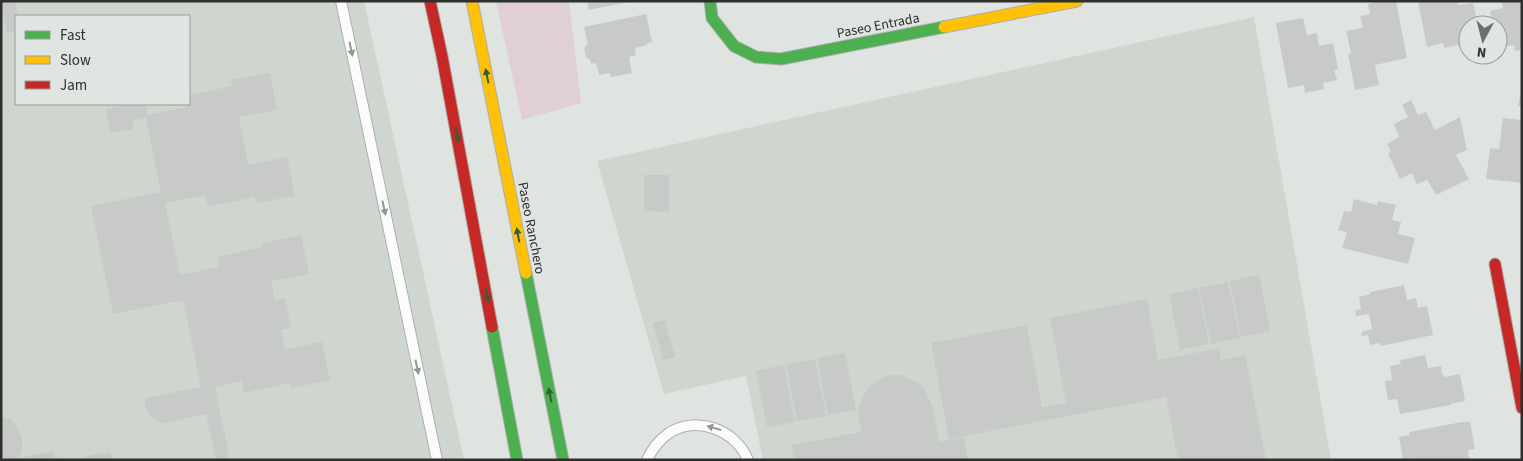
<svg xmlns="http://www.w3.org/2000/svg" width="1523" height="461" viewBox="0 0 1523 461" font-family="'Source Sans 3',sans-serif">
  <rect width="100%" height="100%" fill="#e0e4e1"/>
  <!-- built -->
  <path fill="#cfd6d0" fill-rule="evenodd" d="M 1,1 L 364,1 L 464,460 L 1,460 ZM 16,16 L 189,16 L 189,104 L 16,104 Z
    M 1254,17 L 1331,460 L 763,460 L 746,376 L 664,394 L 597,161 Z"/>
  <!-- green -->
  <path fill="#e1d0d3" d="M 496,1 L 569,1 L 581,103 L 522,120 Z"/>
  <!-- building -->
  <path fill="#c8cac8" d="M 1,1 L 15,1 L 18,16 L 16,16 L 16,31 L 7,33 Z
    M 587,1 L 626,1 L 627,2 L 589,10 Z
    M 1382,1 L 1396,1 L 1407,58 L 1375,65 L 1379,85 L 1355,90 L 1348,54 L 1351,53 L 1346,31 L 1363,28 L 1360,16 L 1370,14 L 1368,4 Z
    M 1418,1 L 1458,1 L 1458,5 L 1473,3 L 1478,25 L 1468,25 L 1468,43 L 1444,48 L 1443,43 L 1427,47 Z
    M 1502,1 L 1522,1 L 1522,50 L 1515,51 L 1514,45 L 1501,47 L 1498,37 L 1498,25 L 1493,25 L 1490,11 L 1503,8 Z
    M 646,14 L 652,42 L 647,43 L 648,45 L 635,48 L 636,55 L 629,57 L 632,73 L 611,77 L 610,73 L 599,75 L 596,63 L 591,64 L 591,61 L 586,57 L 584,48 L 588,44 L 584,27 Z
    M 1303,18 L 1307,35 L 1317,33 L 1319,46 L 1333,43 L 1338,69 L 1334,70 L 1337,80 L 1323,83 L 1324,89 L 1305,93 L 1304,85 L 1288,88 L 1276,23 Z
    M 270,73 L 277,110 L 239,117 L 248,165 L 287,157 L 295,196 L 257,203 L 254,197 L 208,207 L 205,195 L 165,203 L 180,275 L 219,267 L 217,257 L 263,247 L 263,243 L 301,235 L 309,274 L 271,281 L 275,300 L 285,298 L 291,328 L 281,330 L 285,349 L 322,342 L 330,380 L 291,388 L 290,383 L 244,393 L 242,381 L 215,387 L 230,460 L 216,460 L 206,414 L 163,423 L 164,425 L 150,416 L 144,406 L 146,405 L 145,398 L 201,387 L 183,300 L 113,314 L 91,206 L 161,192 L 146,118 L 132,121 L 133,129 L 111,133 L 106,109 L 125,105 L 125,104 L 145,104 L 148,115 L 187,107 L 186,104 L 189,104 L 189,95 L 232,86 L 231,80 Z
    M 1521,90 L 1522,90 L 1522,107 L 1518,106 Z
    M 1411,100 L 1418,115 L 1426,112 L 1435,130 L 1460,117 L 1467,150 L 1456,155 L 1469,179 L 1436,195 L 1428,181 L 1427,180 L 1417,184 L 1412,173 L 1400,179 L 1388,154 L 1391,152 L 1387,144 L 1399,137 L 1394,124 L 1408,117 L 1402,105 Z
    M 1503,118 L 1522,120 L 1522,183 L 1486,179 L 1490,148 L 1499,149 Z
    M 644,175 L 669,175 L 669,212 L 644,211 Z
    M 1354,199 L 1377,205 L 1378,201 L 1396,205 L 1392,220 L 1401,222 L 1398,234 L 1415,238 L 1408,264 L 1342,248 L 1347,232 L 1338,230 L 1344,211 L 1351,212 Z
    M 1259,275 L 1270,331 L 1241,337 L 1230,281 Z
    M 1228,282 L 1240,338 L 1211,344 L 1199,288 Z
    M 1404,285 L 1407,300 L 1416,298 L 1418,308 L 1427,306 L 1433,335 L 1381,346 L 1380,343 L 1370,345 L 1368,335 L 1362,336 L 1361,332 L 1372,329 L 1369,314 L 1356,316 L 1355,310 L 1361,309 L 1359,297 L 1370,294 L 1370,292 Z
    M 1198,288 L 1209,344 L 1180,350 L 1169,294 Z
    M 1147,299 L 1158,360 L 1219,348 L 1221,360 L 1245,355 L 1266,460 L 1178,460 L 1166,397 L 949,439 L 931,343 L 1027,325 L 1042,407 L 1066,403 L 1050,318 Z
    M 665,320 L 675,357 L 663,360 L 653,323 Z
    M 845,353 L 856,410 L 828,415 L 817,359 Z
    M 1425,355 L 1428,368 L 1441,366 L 1442,375 L 1444,375 L 1444,377 L 1460,374 L 1465,401 L 1450,404 L 1451,405 L 1400,414 L 1397,399 L 1388,400 L 1385,381 L 1392,380 L 1390,366 L 1401,364 L 1400,360 Z
    M 815,359 L 826,416 L 797,421 L 786,365 Z
    M 784,365 L 795,422 L 767,427 L 756,371 Z
    M 893,375 L 901,375 L 911,379 L 921,385 L 927,394 L 933,408 L 939,442 L 964,437 L 968,460 L 794,460 L 791,445 L 862,432 L 858,413 L 860,404 L 865,393 L 872,384 L 883,377 Z
    M 1,416 L 12,420 L 18,429 L 22,438 L 22,449 L 19,458 L 53,451 L 55,459 L 65,457 L 66,460 L 1,460 Z
    M 1462,422 L 1470,422 L 1475,449 L 1468,450 L 1469,459 L 1415,460 L 1414,458 L 1403,460 L 1399,437 L 1410,435 L 1409,432 Z
    M 104,452 L 104,454 L 110,452 L 113,460 L 71,460 Z"/>
  <g fill="none" stroke-linecap="round" stroke-linejoin="round">
    <defs>
      <path id="lane" d="M 341,1 L 437,460
        M 647,460 C 652,449 659,440 669,433 C 697,415 736,430 748,460"/>
      <path id="fast" d="M 710,1 L 712,18 L 734,46 L 756,57 L 781,59 L 944,27
        M 526,273 L 563,460
        M 492,327 L 517,460"/>
      <path id="slow" d="M 472,1 L 526,273
        M 944,27 L 1077,1"/>
      <path id="jam" d="M 430,1 L 442,56 L 492,327
        M 1495,264 L 1522,408"/>
    </defs>
    <!-- lane casing -->
    <use href="#lane" stroke="#acafad" stroke-width="12"/>
    <!-- fast casing -->
    <use href="#fast" stroke="#acafad" stroke-width="13"/>
    <!-- slow casing -->
    <use href="#slow" stroke="#acafad" stroke-width="13"/>
    <!-- jam casing -->
    <use href="#jam" stroke="#acafad" stroke-width="13"/>
    <!-- lane -->
    <use href="#lane" stroke="#fafbfa" stroke-width="10"/>
    <!-- fast -->
    <use href="#fast" stroke="#4caf50" stroke-width="11"/>
    <!-- slow -->
    <use href="#slow" stroke="#ffc107" stroke-width="11"/>
    <!-- jam -->
    <use href="#jam" stroke="#c62828" stroke-width="11"/>
  </g>
  <!-- one-way arrows -->
  <defs><path id="oneway-solid" d="M-6-.8H1V-3.2L6.5 0L1 3.2V.8H-6Z" transform="scale(1.25)"/></defs>
  <g fill="#949694">
    <use href="#oneway-solid" transform="translate(351 49) rotate(78)"/>
    <use href="#oneway-solid" transform="translate(384 208) rotate(78)"/>
    <use href="#oneway-solid" transform="translate(417 367) rotate(78)"/>
    <use href="#oneway-solid" transform="translate(714 428) rotate(-164)"/>
  </g>
  <g fill="#385c3a">
    <use href="#oneway-solid" transform="translate(487 76) rotate(-101)"/>
    <use href="#oneway-solid" transform="translate(457 135) rotate(79)"/>
    <use href="#oneway-solid" transform="translate(518 235) rotate(-101)"/>
    <use href="#oneway-solid" transform="translate(487 295) rotate(79)"/>
    <use href="#oneway-solid" transform="translate(550 395) rotate(-101)"/>
  </g>
  <g text-anchor="middle" stroke-width="4" stroke-linejoin="round" paint-order="stroke">
    <!-- street labels -->
    <g font-size="14" fill="#2e302e" stroke="#dfe5e0">
      <text transform="translate(878 25) rotate(-11)" y="5">Paseo Entrada</text>
      <text transform="translate(532 228) rotate(79)" y="5">Paseo Ranchero</text>
    </g>
  </g>
  <!-- border -->
  <rect width="1523" height="461" fill="none" stroke="#2e302e" stroke-width="5"/>
  <!-- legend -->
  <rect x="15" y="15" width="175" height="90" fill="#dfe5e0" stroke="#989d99"/>
  <rect x="25" y="31" width="25" height="8" fill="#4caf50" stroke="#989d99"/>
  <text x="60" y="40" font-size="15" fill="#2e302e">Fast</text>
  <rect x="25" y="56" width="25" height="8" fill="#ffc107" stroke="#989d99"/>
  <text x="60" y="65" font-size="15" fill="#2e302e">Slow</text>
  <rect x="25" y="81" width="25" height="8" fill="#c62828" stroke="#989d99"/>
  <text x="60" y="90" font-size="15" fill="#2e302e">Jam</text>
  <!-- north arrow -->
  <g transform="translate(1483 40) rotate(187)"><circle r="24" fill="#dfe5e0" stroke="#989d99"/>
  <path d="M0-4L9 19L0 12L-9 19Z" fill="#6c6f6d"/>
  <text y="-8" font-size="14" font-weight="bold" text-anchor="middle" fill="#2e302e">N</text>
  </g>
</svg>
